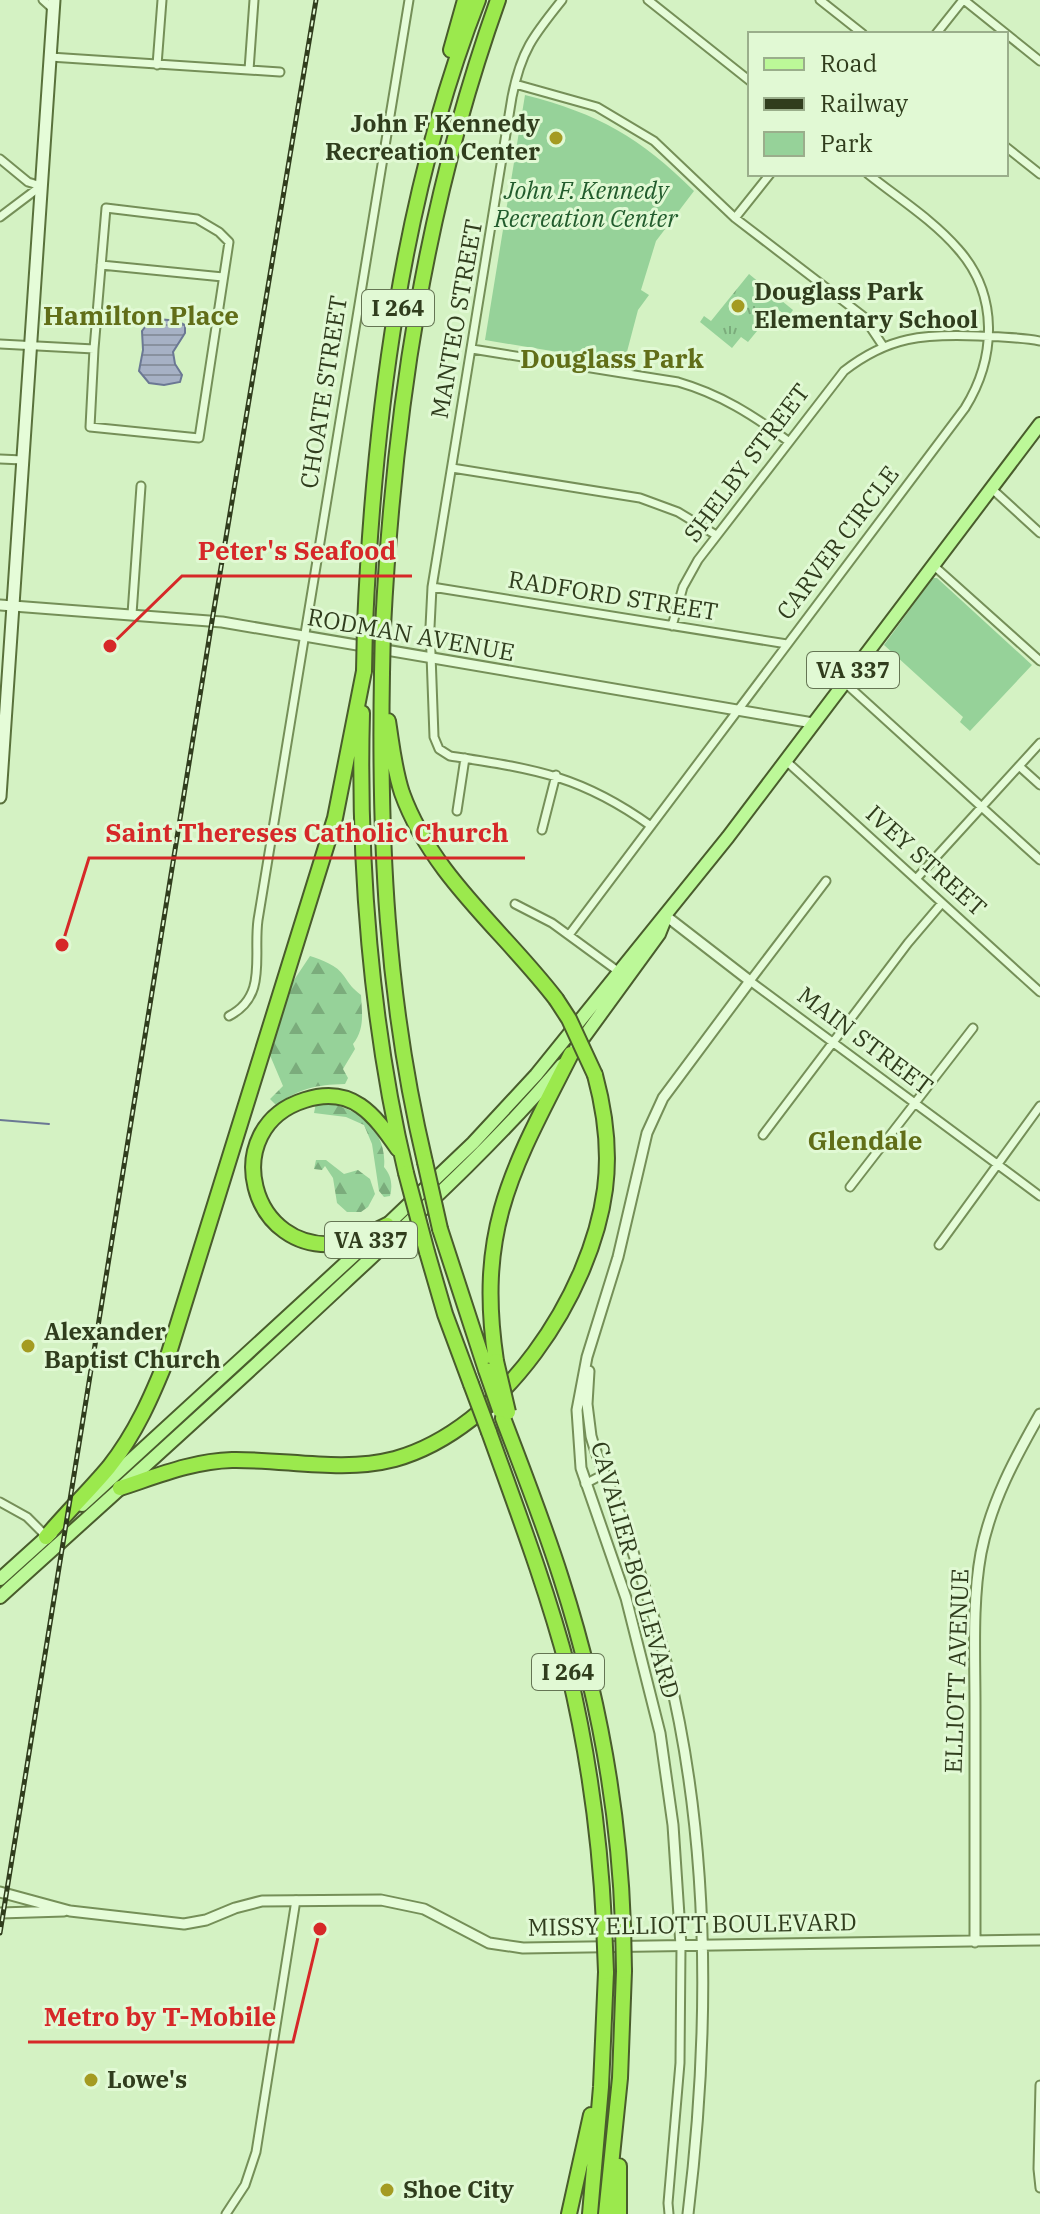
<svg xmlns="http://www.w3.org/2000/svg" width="1040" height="2214" viewBox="0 0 1040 2214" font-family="'IBM Plex Serif',serif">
  <defs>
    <pattern id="grass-tufts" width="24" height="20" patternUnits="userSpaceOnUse" patternTransform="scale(2)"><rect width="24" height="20" fill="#96d299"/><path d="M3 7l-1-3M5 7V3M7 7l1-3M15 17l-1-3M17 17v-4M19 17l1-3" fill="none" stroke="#7bac7c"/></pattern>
    <pattern id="forest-firs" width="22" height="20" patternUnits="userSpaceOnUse" patternTransform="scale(2)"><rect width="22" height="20" fill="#96d299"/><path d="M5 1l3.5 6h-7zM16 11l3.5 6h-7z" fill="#7bac7c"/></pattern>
    <pattern id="water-rules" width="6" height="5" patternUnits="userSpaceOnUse" patternTransform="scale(2)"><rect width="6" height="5" fill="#a6b1c5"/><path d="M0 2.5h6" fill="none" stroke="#88919f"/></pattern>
  </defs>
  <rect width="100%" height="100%" fill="#d4f2c3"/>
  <!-- grass -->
  <path fill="url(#grass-tufts)" d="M 749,274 L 793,310 L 788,317 L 776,308 L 748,342 L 741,337 L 732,348 L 700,322 L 704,316 L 711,321 Z"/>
  <!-- forest -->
  <path fill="url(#forest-firs)" d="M 310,956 C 322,960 337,965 344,976 C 350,985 352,988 361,995 C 362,1013 365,1029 353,1044 L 355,1049 L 343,1069 L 348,1078 L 345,1084 C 315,1085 301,1088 276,1105 L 270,1099 L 283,1086 L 269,1053 L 290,986 Z
    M 316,1103 C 352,1102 388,1128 384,1167 C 391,1175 393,1185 390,1196 L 384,1197 L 379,1191 L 372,1144 L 364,1125 L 346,1117 L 314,1113 Z
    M 316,1160 L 326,1160 L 344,1174 L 358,1170 L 370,1179 L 375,1194 L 368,1207 L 361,1212 L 347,1212 L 337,1203 L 333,1178 L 325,1166 L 322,1170 L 314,1169 Z"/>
  <!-- green -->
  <path fill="#96d299" d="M 525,95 C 599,114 640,137 694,191 L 656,241 L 641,290 L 649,295 L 638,310 L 624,363 L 485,340 Z
    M 933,578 L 937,578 L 1032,665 L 970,731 L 960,722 L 963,717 L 884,645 Z"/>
  <!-- water -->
  <path fill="url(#water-rules)" stroke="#6b7894" stroke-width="2" d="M 159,319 L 177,321 L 185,325 L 185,333 L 173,352 L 175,364 L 182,375 L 180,382 L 164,385 L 149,383 L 139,371 L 143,350 L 142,331 L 149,322 Z"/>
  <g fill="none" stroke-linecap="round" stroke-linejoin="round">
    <!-- stream -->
    <path stroke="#6b7894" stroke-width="2" d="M 0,1120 L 49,1124"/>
    <defs>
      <path id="minor" d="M 43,0 L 53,9
        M 562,0 C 533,36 521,51 512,97 L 432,587 L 430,627 L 434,737 L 439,749 L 450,756 C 534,769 580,775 651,826
        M 648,0 L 750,81
        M 820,0 L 863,34
        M 964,0 L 1040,61
        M 936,34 L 963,0
        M 50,57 L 280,72
        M 157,65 L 162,0
        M 249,70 L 254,0
        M 515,84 L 597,107 L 654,141 L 735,218 L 863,316 L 883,346
        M 1006,147 L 1040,174
        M 0,159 L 28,182 L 41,186
        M 0,217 L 41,186
        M 735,218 L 770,174
        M 101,265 L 223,277
        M 0,344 L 94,349 L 90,427 L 199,438 L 229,242 L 219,232 L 197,219 L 106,208 L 94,349
        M 472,349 L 678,382 C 720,394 753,415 788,441
        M 0,459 L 23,460
        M 452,468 L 640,498 L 678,512 L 716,535
        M 991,488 L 1040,533
        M 933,565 L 1040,661
        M 432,587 L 787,644
        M 132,614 L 141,486
        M 672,626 L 683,587 L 698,560 L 844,371 C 889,336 924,334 978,336 C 999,337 1020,337 1040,341
        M 844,682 L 1040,860
        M 785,760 L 1040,992
        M 1019,766 L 1040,785
        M 457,811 L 465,758
        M 542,830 L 556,775
        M 916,879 L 1040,743
        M 826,881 L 750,981 L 1040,1196
        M 515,904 L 552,923 L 619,972
        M 569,935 L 965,408 C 996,358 999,295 958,249 C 933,220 898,198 868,174
        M 229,1016 C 268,996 253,956 258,920 L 409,0
        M 763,1135 L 908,943 L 942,903
        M 850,1187 L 973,1028
        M 939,1245 L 1040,1106
        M 585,1484 L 604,1474
        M 0,1502 L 27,1517 L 46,1536
        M 1040,2085 L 1038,2169 L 1040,2188
        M 226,2214 L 245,2185 L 256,2152 L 296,1900
        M 669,2214 L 668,2203 L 680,2063 L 681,1946"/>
      <path id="tertiary" d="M 0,605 L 222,622 L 813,723
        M 666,916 L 750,981 L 663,1098 L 647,1133 L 618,1257 L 587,1357 L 577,1410 L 581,1468 L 626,1598 L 660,1733 L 673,1825 L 681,1946
        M 589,1371 L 587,1404 L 591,1436 C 597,1458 606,1477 614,1498 C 634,1553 653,1609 667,1666 C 711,1844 710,2033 688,2214
        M 0,1892 L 70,1911 L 184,1924 L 206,1920 L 235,1908 L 262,1901 L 381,1900 L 424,1909 L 489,1943 L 523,1948 L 1040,1940
        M 0,1913 L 64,1911
        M 975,1942 C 975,1863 975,1784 975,1705 C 975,1655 972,1602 981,1553 C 991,1502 1015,1458 1040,1414"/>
      <path id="secondary" d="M 0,797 L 54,0"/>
      <path id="primary" d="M 576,1048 L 659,934 L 665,919
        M 82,1505 L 387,1225 L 473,1143 L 536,1075 L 728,837 L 1040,424
        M 0,1579 L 51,1533
        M 0,1597 C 115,1493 231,1389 344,1283 C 419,1213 495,1144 562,1065"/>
      <path id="motorway" d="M 451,50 L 465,0
        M 365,625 C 374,417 402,195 478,0
        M 383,627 C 394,410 425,205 498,0
        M 382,673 C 379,841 386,998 425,1162
        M 362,713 C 358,862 371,1027 406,1173
        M 388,721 C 392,746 394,769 402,793 C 432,876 504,931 556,999
        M 387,1225 C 373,1232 358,1241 342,1243 C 249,1258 217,1127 305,1100 C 352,1085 374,1114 398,1149
        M 440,1229 L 486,1370
        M 427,1252 L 445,1314 L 471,1384
        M 496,1361 C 476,1228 513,1168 571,1054
        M 503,1418 C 523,1471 544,1524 561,1578 C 597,1690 619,1807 623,1925
        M 489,1432 C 517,1510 547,1589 568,1669 C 588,1752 600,1838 604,1923
        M 120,1488 C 157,1476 193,1461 232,1460 C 286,1459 341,1473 395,1459 C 502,1429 591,1295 605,1189 C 610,1151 605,1112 595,1075
        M 46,1537 C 66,1513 89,1491 109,1467 C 136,1433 152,1396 168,1356 L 335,818 L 364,671
        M 569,2214 L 591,2115
        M 590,2214 L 601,2087 L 606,1972
        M 606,2214 L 620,2078 L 624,1971
        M 619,2214 L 619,2166"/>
    </defs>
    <!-- minor casing -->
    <use href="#minor" stroke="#758f58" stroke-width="11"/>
    <!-- tertiary casing -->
    <use href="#tertiary" stroke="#758f58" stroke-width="13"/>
    <!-- secondary casing -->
    <use href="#secondary" stroke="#59713b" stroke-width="15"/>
    <!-- primary casing -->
    <use href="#primary" stroke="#495c2c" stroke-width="16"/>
    <!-- motorway casing -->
    <use href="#motorway" stroke="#495c2c" stroke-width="18"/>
    <!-- minor -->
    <use href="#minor" stroke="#e5fcd8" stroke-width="7"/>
    <!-- tertiary -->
    <use href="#tertiary" stroke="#e5fcd8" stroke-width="9"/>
    <!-- secondary -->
    <use href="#secondary" stroke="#e5fcd8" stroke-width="11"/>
    <!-- primary -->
    <use href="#primary" stroke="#bcf898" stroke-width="12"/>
    <!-- motorway -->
    <use href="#motorway" stroke="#9be94d" stroke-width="14"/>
    <defs>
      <path id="rail" d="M 0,1933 L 212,621 L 316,0"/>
    </defs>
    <!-- rail casing -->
    <use href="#rail" stroke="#303d1d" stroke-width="5"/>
    <!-- rail -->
    <use href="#rail" stroke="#e1f9d4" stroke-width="2" stroke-dasharray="6" stroke-linecap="butt"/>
    <defs>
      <path id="motorway-bridge" d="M 364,671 L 365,625
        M 382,673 L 383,627
        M 556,999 L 569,1019 L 595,1075
        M 425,1162 L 440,1229
        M 406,1173 L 427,1252
        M 496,1361 L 508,1412
        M 486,1370 L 500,1410
        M 471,1384 L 489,1432
        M 604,1923 L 606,1972
        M 623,1925 L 624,1971"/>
    </defs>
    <!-- motorway-bridge casing -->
    <use href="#motorway-bridge" stroke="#495c2c" stroke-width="18" stroke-linecap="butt"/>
    <!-- motorway-bridge -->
    <use href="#motorway-bridge" stroke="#9be94d" stroke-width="14"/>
  </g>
  <!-- markers -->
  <g fill="#a49b22" stroke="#e1f9d4" stroke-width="3">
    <circle cx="556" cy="138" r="8"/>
    <circle cx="738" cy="306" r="8"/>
    <circle cx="28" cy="1346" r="8"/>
    <circle cx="91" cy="2080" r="8"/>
    <circle cx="387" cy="2190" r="8"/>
  </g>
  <g text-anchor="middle" stroke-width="6" stroke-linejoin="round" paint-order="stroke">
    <!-- shield labels -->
    <g fill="#e1f9d4" stroke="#657554" stroke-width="2">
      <rect x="362" y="290" width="72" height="36" rx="6"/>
      <rect x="807" y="652" width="92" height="36" rx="6"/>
      <rect x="325" y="1222" width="92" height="36" rx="6"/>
      <rect x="532" y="1654" width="72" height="36" rx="6"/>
    </g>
    <g font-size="22" font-weight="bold" fill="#303d1d">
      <text x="398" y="316">I 264</text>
      <text x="853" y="678">VA 337</text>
      <text x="371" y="1248">VA 337</text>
      <text x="568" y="1680">I 264</text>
    </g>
    <!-- poi labels -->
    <g font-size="24" font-weight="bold" fill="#303d1d" stroke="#e1f9d4" text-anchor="start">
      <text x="540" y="132" text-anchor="end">John F Kennedy<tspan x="540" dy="28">Recreation Center</tspan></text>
      <text x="754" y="300">Douglass Park<tspan x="754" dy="28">Elementary School</tspan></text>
      <text x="44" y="1340">Alexander<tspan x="44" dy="28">Baptist Church</tspan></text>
      <text x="107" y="2088">Lowe's</text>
      <text x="403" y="2198">Shoe City</text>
    </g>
    <!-- park labels -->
    <g font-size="24" font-style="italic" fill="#225c2d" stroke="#e1f9d4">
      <text x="586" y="199">John F. Kennedy<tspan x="586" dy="28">Recreation Center</tspan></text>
    </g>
    <!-- street labels -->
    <g font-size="24" fill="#303d1d" stroke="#e1f9d4">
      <text transform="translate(457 319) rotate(-80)" y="8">MANTEO STREET</text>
      <text transform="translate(324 392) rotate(-81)" y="8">CHOATE STREET</text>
      <text transform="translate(747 463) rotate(-53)" y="8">SHELBY STREET</text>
      <text transform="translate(838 543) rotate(-53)" y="8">CARVER CIRCLE</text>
      <text transform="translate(613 596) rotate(9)" y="8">RADFORD STREET</text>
      <text transform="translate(411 635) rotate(10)" y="8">RODMAN AVENUE</text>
      <text transform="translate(926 861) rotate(42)" y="8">IVEY STREET</text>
      <text transform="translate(865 1041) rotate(37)" y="8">MAIN STREET</text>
      <text transform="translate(635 1570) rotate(74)" y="8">CAVALIER BOULEVARD</text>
      <text transform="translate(957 1671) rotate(-88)" y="8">ELLIOTT AVENUE</text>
      <text transform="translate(692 1925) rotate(-1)" y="8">MISSY ELLIOTT BOULEVARD</text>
    </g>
    <!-- neighbourhood labels -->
    <g font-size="26" font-weight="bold" fill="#616e18" stroke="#e1f9d4">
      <text x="141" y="325">Hamilton Place</text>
      <text x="612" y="368">Douglass Park</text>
      <text x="865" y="1150">Glendale</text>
    </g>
  </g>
  <!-- callouts -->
  <path fill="none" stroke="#d62828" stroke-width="3" d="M110 646L182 576H412M62 945L89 858H525M320 1929L293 2042H28"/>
  <g fill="#d62828" stroke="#e1f9d4" stroke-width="3">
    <circle cx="110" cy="646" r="8"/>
    <circle cx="62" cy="945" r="8"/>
    <circle cx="320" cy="1929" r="8"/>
  </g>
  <g font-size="26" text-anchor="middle" font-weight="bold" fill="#d62828" stroke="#e1f9d4" stroke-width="6" stroke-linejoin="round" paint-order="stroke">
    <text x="297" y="560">Peter's Seafood</text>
    <text x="307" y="842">Saint Thereses Catholic Church</text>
    <text x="160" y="2026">Metro by T-Mobile</text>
  </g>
  <!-- legend -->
  <rect x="748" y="32" width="260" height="144" fill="#e1f9d4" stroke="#9aae8b" stroke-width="2"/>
  <rect x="764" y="58" width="40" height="12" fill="#bcf898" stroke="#9aae8b" stroke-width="2"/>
  <text x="820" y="72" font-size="24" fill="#303d1d">Road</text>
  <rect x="764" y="98" width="40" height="12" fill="#303d1d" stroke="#9aae8b" stroke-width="2"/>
  <text x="820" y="112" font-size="24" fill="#303d1d">Railway</text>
  <rect x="764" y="132" width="40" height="24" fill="#96d299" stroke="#9aae8b" stroke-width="2"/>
  <text x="820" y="152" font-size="24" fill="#303d1d">Park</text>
</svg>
